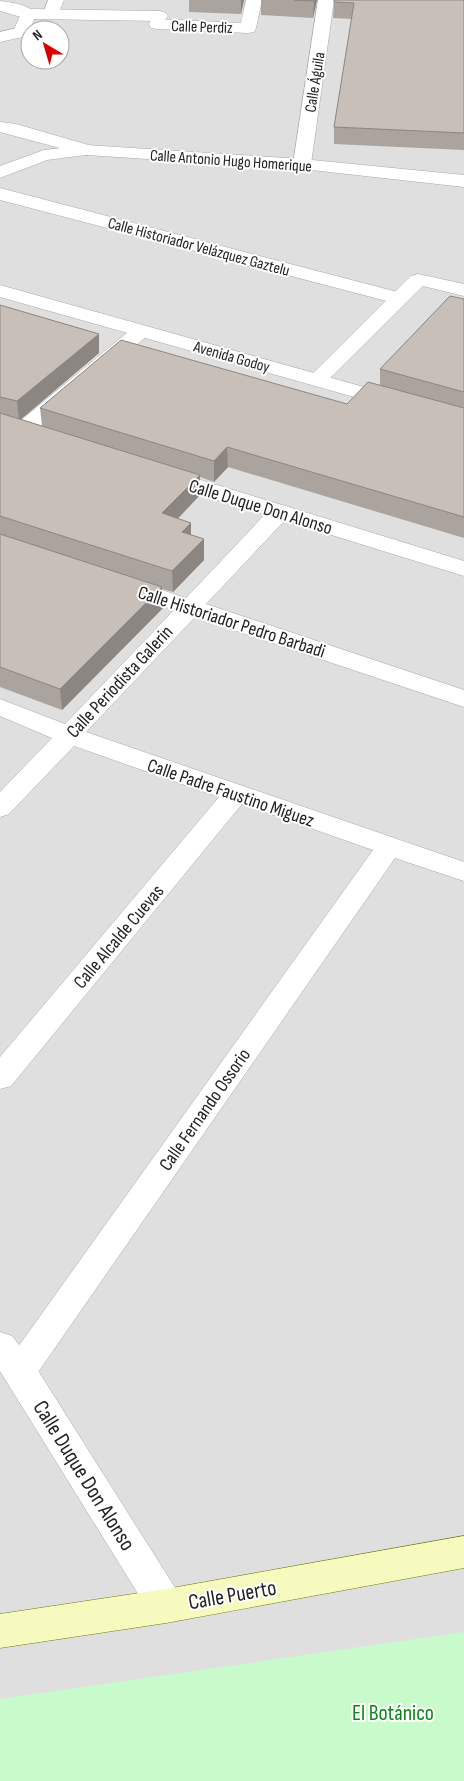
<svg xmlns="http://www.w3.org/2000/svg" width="464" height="1781" viewBox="0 0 464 1781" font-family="'Sofia Sans Condensed',sans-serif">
  <rect width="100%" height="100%" fill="#f2efe9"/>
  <!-- residential -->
  <path fill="#e0dfdf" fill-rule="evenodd" d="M 0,0 L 464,0 L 464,1781 L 0,1781 ZM 30,30 L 60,30 L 60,60 L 30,60 Z"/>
  <!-- park -->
  <path fill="#c8facc" d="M 464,1632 L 464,1781 L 0,1781 L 0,1699 Z"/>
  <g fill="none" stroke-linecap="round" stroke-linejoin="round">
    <defs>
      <path id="pedestrian" d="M 48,0 L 64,0 L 57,17 L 45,17 L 43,14 Z
        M 246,0 L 262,0 L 256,28 L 254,32 L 248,33 L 157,29 L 151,28 L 149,24 L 151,20 L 157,19 L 241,23 Z
        M 0,1 C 11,2 30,5 36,14 L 34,17 L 28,19 L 0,11 Z
        M 21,27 L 27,28 L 29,32 L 27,36 L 0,42 L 0,32 Z
        M 0,188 L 405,294 L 408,298 L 405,302 L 398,304 L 0,200 Z
        M 280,505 L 288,507 L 291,512 L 288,517 L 206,604 L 464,690 L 464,707 L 195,617 L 86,732 L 464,862 L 464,881 L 395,858 L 32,1381 L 20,1385 L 8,1381 L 3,1371 L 8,1361 L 373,850 L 242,804 L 11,1086 L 0,1089 L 0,1057 L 219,797 L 74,746 L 9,814 L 0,817 L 0,792 L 52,738 L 0,716 L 0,699 L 65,724 L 174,610 L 119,591 L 115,586 L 119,581 L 127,579 L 135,581 L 186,598 L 272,507 Z"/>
      <path id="minor" d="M 318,0 L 334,0 L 311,164 L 308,168 L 302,169 L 296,168 L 293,164 Z
        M 28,9 L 160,11 L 166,13 L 168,16 L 166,19 L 160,21 L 34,19 L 31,27 L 37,30 L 30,30 L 30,37 L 15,36 L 13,32 L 22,11 Z
        M 0,122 L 16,124 L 92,146 L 95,150 L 92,154 L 86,155 L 0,132 Z
        M 418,274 L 464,284 L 464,296 L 423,286 L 324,384 L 317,386 L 310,384 L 306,380 L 310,376 L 411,276 Z
        M 141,325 L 148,327 L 151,331 L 148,335 L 30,436 L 22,438 L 14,436 L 11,431 L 14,426 L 134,327 Z
        M 165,469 L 464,561 L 464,576 L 157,481 L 154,476 L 157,471 Z
        M 0,1332 L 12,1336 L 32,1361 L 179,1594 L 184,1606 L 179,1618 L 166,1623 L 153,1618 L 0,1371 Z"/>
      <path id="tertiary" d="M 86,145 L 302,159 L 464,175 L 464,187 L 302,169 L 86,155 L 47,160 L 0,178 L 0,166 L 44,150 Z
        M 0,285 L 464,415 L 464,428 L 0,297 Z"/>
      <path id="secondary" d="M 464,1536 L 464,1568 L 166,1623 L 0,1648 L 0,1614 L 166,1589 Z"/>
    </defs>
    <!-- pedestrian casing -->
    <use href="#pedestrian" stroke="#a9a9a9" stroke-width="1"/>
    <!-- minor casing -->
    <use href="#minor" stroke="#a9a9a9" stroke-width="1"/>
    <!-- tertiary casing -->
    <use href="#tertiary" stroke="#a9a9a9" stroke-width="1"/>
    <!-- secondary casing -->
    <use href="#secondary" stroke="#707d05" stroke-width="1"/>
    <!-- pedestrian -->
    <use href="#pedestrian" fill="#fff" fill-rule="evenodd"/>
    <!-- minor -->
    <use href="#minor" fill="#fff" fill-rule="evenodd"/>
    <!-- tertiary -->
    <use href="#tertiary" fill="#fff" fill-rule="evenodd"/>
    <!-- secondary -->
    <use href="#secondary" fill="#f7fabf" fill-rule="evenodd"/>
  </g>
  <!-- wall -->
  <path fill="#aba49e" d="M 189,0 L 244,0 L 241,14 L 189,12 Z
    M 261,0 L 317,0 L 313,18 L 261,15 Z
    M 464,0 L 464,150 L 334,144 L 334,127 L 352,19 L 333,18 L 334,2 Z
    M 464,299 L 464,538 L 228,467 L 214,482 L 200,477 L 200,495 L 178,519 L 191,535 L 204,539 L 204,560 L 173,592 L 162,589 L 163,608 L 62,710 L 0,687 L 0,305 L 99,334 L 99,353 L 21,419 L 42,426 L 40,408 L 347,404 L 380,385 L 380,369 Z"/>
  <!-- shaded-wall -->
  <path fill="#8b8681" d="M 241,0 L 244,0 L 241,14 Z
    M 314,0 L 317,0 L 313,18 Z
    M 99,334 L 99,353 L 19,421 L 17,401 Z
    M 227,447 L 228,467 L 214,482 L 214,461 Z
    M 200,475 L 200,495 L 162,534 L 162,513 Z
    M 191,523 L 191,544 L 182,532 Z
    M 204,539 L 204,560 L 173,592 L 172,571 Z
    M 162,587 L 163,608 L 62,710 L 60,689 Z"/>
  <!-- building -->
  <path fill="#c7bfb8" stroke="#8b8681" d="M 294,0 L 314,0 L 314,1 Z
    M 334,0 L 464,0 L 464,133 L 334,127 L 354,3 L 334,2 Z
    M 450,296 L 464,299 L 464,392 L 380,369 Z
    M 0,305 L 99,334 L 17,401 L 0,397 Z
    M 121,340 L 347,404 L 368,382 L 464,408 L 464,517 L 227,447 L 214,461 L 40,408 Z
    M 0,413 L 200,475 L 162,513 L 191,523 L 182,532 L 204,539 L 172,571 L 0,516 Z
    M 0,534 L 162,587 L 60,689 L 0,667 Z"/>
  <g text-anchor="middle" stroke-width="4" stroke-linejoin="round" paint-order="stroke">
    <!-- far-street labels -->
    <g font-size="16" fill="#222" stroke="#fff">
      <text transform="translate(202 26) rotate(2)" y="6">Calle Perdiz</text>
      <text transform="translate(314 82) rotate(-81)" y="6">Calle Águila</text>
      <text transform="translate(231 160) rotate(4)" y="6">Calle Antonio Hugo Homerique</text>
      <text transform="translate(199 246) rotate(15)" y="6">Calle Historiador Velázquez Gaztelu</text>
      <text transform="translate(232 356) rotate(16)" y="6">Avenida Godoy</text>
    </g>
    <!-- street labels -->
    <g font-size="19" fill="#222" stroke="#fff">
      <text transform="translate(261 506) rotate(17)" y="7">Calle Duque Don Alonso</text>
      <text transform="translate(232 621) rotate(18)" y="7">Calle Historiador Pedro Barbadi</text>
      <text transform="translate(119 681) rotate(-47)" y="7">Calle Periodista Galerin</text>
      <text transform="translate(231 792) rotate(19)" y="7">Calle Padre Faustino Miguez</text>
      <text transform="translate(118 936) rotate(-50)" y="7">Calle Alcalde Cuevas</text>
      <text transform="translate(204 1109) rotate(-55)" y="7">Calle Fernando Ossorio</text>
    </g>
    <!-- near-street labels -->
    <g font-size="22" fill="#222" stroke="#fff">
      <text transform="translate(85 1475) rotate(58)" y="8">Calle Duque Don Alonso</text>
      <text transform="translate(232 1594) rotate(-10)" y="8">Calle Puerto</text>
    </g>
    <!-- near-park labels -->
    <g font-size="22" fill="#0c8416" stroke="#fff">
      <text x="393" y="1720">El Botánico</text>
    </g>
  </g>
  <!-- north arrow -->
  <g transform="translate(45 45) rotate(322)"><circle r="24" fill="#ffffff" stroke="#a7a7a7"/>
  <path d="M0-4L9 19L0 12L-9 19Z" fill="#d40000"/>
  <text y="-8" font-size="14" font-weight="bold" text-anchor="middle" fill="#222222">N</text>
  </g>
</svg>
